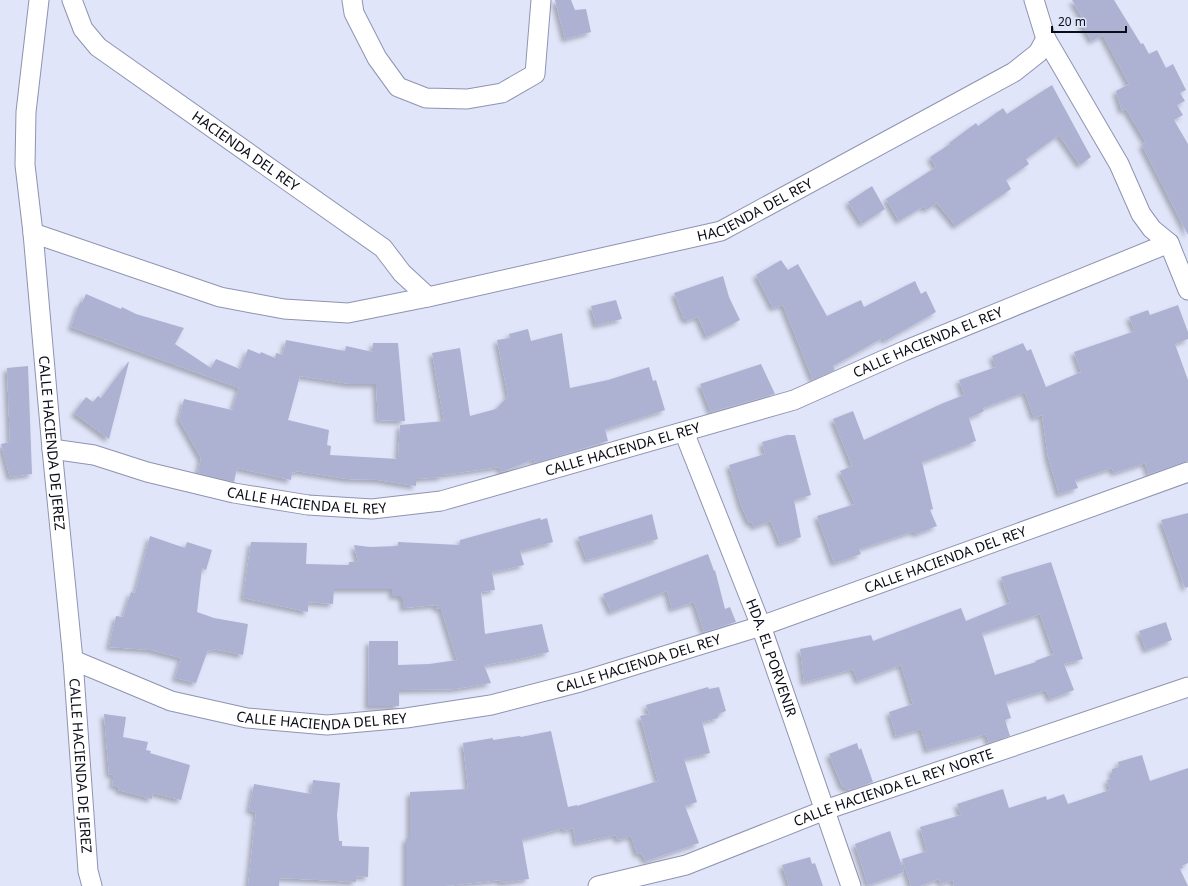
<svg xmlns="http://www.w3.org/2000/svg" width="1188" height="886" viewBox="0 0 1188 886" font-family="'Noto Sans',sans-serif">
  <defs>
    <filter id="shadow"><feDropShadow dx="-3.5" dy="3.5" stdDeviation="2" flood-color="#0004"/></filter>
  </defs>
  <rect width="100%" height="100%" fill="#e1e5f9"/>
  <!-- building -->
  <path fill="#adb2d3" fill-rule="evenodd" filter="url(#shadow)" d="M 555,0 L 571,0 L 575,10 L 586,9 L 591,32 L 565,39 Z
    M 1072,0 L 1114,0 L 1141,44 L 1143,43 L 1149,54 L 1157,50 L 1166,68 L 1173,64 L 1186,90 L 1180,93 L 1185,101 L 1177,105 L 1183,115 L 1174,120 L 1188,144 L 1188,235 L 1142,145 L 1146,142 L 1126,109 L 1122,111 L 1116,91 L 1129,84 L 1103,35 L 1092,41 L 1079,19 L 1082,17 Z
    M 1052,85 L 1091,157 L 1080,165 L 1059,135 L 1026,159 L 1029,164 L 1006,180 L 1011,189 L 956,226 L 937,203 L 926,210 L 924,206 L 899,221 L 886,199 L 936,167 L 930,157 L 950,144 L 949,143 L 976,123 L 978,126 L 1003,108 L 1007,114 Z
    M 872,186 L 885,209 L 862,224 L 848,202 Z
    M 781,260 L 788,270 L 798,264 L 827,316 L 861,300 L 864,307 L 915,281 L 921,294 L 926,291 L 936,312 L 885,341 L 884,337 L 833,366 L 835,370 L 813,380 L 783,305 L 773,308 L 756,275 Z
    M 723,276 L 729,297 L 740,320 L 707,337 L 698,317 L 686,321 L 686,318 L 684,319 L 674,293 Z
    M 86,294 L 121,309 L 122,307 L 136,314 L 184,328 L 175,344 L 211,368 L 216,359 L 240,369 L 248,349 L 260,354 L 261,352 L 275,358 L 276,353 L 283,355 L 286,340 L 345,351 L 346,346 L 373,352 L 373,343 L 398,343 L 405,421 L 378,420 L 376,384 L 350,384 L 300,376 L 288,420 L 329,430 L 327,445 L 331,446 L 330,455 L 398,459 L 400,425 L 444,421 L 432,353 L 460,348 L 470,416 L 496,409 L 508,396 L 497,340 L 510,338 L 509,334 L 528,329 L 531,341 L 562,333 L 570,388 L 608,380 L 649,367 L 653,381 L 656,380 L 665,410 L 605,429 L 608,441 L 535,463 L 534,459 L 502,472 L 499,467 L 442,475 L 442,477 L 416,479 L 416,486 L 378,480 L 348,479 L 296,471 L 296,473 L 292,472 L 291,480 L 237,468 L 234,482 L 198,473 L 201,458 L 179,419 L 184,399 L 232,410 L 239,388 L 71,327 L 80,302 L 82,303 Z
    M 616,300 L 622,319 L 596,325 L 591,306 Z
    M 1178,305 L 1188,332 L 1188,339 L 1175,344 L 1188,380 L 1188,461 L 1149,474 L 1145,463 L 1114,473 L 1112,468 L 1075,480 L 1078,488 L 1059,494 L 1048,457 L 1042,415 L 1034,418 L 1025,392 L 983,408 L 984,411 L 969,418 L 976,441 L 922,462 L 933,509 L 930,510 L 937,526 L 916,534 L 914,531 L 859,549 L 861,554 L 834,563 L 817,516 L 855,504 L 840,471 L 852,466 L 833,419 L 853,411 L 864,440 L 941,404 L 964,395 L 959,380 L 996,367 L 992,356 L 1023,343 L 1027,351 L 1031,349 L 1046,387 L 1081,372 L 1074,352 L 1135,331 L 1129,317 L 1148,310 L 1150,315 Z
    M 128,362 L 129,362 L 109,439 L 74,413 L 86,397 L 93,402 L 98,396 L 101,398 Z
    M 761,364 L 775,394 L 711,412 L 700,384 Z
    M 28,366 L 32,474 L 10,477 L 1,444 L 10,442 L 7,368 Z
    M 787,435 L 795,435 L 811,495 L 794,500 L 801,537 L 780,544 L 771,521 L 754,527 L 752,522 L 749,523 L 741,505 L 729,465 L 765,454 L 762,442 Z
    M 1188,513 L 1188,587 L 1185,588 L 1161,520 Z
    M 652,514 L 658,539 L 587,560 L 578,537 Z
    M 540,518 L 541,520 L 547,518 L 553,542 L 520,551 L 524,565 L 492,572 L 495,590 L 481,592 L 485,634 L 542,624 L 549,652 L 519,659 L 484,665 L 491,683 L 455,689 L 399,690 L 399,706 L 368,706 L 369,641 L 398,641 L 398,665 L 429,664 L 457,660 L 441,609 L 436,608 L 436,605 L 403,608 L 403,599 L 401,599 L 401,596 L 392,596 L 392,589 L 334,589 L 333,604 L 308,602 L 308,612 L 243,598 L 251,542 L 307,543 L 306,564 L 349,565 L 349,562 L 358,562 L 354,545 L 370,547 L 398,546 L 398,542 L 460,545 L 460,540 Z
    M 150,536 L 185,548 L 187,542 L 212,550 L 206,570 L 202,568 L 197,612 L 214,618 L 248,624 L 243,655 L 213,649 L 213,651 L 208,650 L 196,683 L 175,678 L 181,658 L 151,650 L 109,647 L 116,616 L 123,617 L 131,592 L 135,593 Z
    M 708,554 L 714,571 L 715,570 L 725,609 L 730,607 L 736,622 L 704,632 L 694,602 L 672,609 L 667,591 L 611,612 L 603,594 Z
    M 1051,562 L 1083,659 L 1064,664 L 1074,690 L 1050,699 L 1046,690 L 1006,702 L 1011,718 L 1005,720 L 1010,736 L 989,743 L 986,734 L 927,750 L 921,729 L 896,736 L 889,712 L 913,704 L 901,665 L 858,681 L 853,669 L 804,682 L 800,649 L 871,635 L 873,641 L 961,608 L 966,621 L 1010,603 L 1001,577 ZM 1040,614 L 1054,654 L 1035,661 L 1036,662 L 995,675 L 982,633 Z
    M 1166,622 L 1172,640 L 1146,650 L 1139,631 Z
    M 708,687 L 709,689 L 719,687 L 726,711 L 718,714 L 718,718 L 702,722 L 710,753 L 684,759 L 697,802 L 685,806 L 699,843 L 646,861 L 641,853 L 637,854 L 631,836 L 618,840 L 616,835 L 576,843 L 573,828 L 565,831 L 564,828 L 522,839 L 529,879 L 501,883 L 500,880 L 445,886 L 406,886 L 406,838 L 410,838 L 410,792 L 468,789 L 463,743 L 493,738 L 493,740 L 520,736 L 521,737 L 551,731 L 568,807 L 577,805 L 577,806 L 658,781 L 640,716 L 649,714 L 646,705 Z
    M 104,714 L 126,717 L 123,737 L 148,742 L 146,750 L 151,751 L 150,753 L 190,765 L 181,800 L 153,793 L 152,799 L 118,790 L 119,787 L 112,785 L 114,775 L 109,774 Z
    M 857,743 L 859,750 L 861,748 L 873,782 L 850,790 L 842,786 L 829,754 Z
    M 1142,755 L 1150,781 L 1188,768 L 1188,863 L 1182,866 L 1183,868 L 1180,869 L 1188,886 L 954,886 L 953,880 L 941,884 L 939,879 L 920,886 L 911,886 L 902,859 L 927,851 L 920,827 L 961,815 L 957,804 L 1003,789 L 1009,808 L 1046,796 L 1047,800 L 1064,794 L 1068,804 L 1110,790 L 1107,780 L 1112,778 L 1112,769 L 1119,767 L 1118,762 Z
    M 313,780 L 340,783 L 337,815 L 339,841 L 342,841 L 342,846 L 369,847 L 368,877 L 356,876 L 356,882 L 280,878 L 279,886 L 248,886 L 256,812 L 249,810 L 254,784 L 311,794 Z
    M 890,831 L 904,872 L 868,885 L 855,844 Z
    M 810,857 L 812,864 L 815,863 L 823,886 L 789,886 L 782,865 Z"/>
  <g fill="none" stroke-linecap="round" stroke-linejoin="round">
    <defs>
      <g id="minor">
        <path id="s1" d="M 39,0 L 26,112 L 25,165 L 33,233 L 52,449 L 73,660 L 88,871 L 92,886"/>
        <path id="s2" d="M 72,0 L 83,29 L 98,47 L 383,248 L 402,273 L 428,297"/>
        <path d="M 352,0 L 354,13 L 377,58 L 398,87 L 426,98 L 467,99 L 502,93 L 535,74 L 541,0"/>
        <path d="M 1034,0 L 1046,39 L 1119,164 L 1141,214 L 1152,229 L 1169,243 L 1188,290"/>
        <path id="s3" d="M 33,233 L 220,297 L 284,309 L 348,313 L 428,297 L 721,231 L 1014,72 L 1038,53 L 1046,39"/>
        <path id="s4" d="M 684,432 L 761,626 L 851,886"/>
        <path id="s5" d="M 52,449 L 94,455 L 147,472 L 234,493 L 308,505 L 372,509 L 441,501 L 794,400 L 904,351 L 1169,243"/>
        <path id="s6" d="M 73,660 L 171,701 L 247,718 L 327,725 L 406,718 L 491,705 L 580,682 L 761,626 L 1188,472"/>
        <path id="s7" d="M 598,886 L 686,865 L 825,810 L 1188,687"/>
      </g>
    </defs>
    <!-- minor casing -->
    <use href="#minor" stroke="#8e93b2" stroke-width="21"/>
    <!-- minor -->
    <use href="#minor" stroke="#fff" stroke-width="19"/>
  </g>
  <g text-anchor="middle" stroke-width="4" stroke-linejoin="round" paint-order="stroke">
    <!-- street labels -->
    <g font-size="14" fill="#0a0c17" stroke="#e1e5f9">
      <text dy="5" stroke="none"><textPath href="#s2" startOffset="235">HACIENDA DEL REY</textPath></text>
      <text dy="5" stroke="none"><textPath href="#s3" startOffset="748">HACIENDA DEL REY</textPath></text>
      <text dy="5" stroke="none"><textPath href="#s5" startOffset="909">CALLE HACIENDA EL REY</textPath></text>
      <text dy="5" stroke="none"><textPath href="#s1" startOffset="445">CALLE HACIENDA DE JEREZ</textPath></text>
      <text dy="5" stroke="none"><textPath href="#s5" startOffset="585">CALLE HACIENDA EL REY</textPath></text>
      <text dy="5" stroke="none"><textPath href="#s5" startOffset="261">CALLE HACIENDA EL REY</textPath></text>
      <text dy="5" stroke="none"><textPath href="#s6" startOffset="907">CALLE HACIENDA DEL REY</textPath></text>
      <text dy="5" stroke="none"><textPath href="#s4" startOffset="242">HDA. EL PORVENIR</textPath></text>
      <text dy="5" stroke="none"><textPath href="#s6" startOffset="583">CALLE HACIENDA DEL REY</textPath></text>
      <text dy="5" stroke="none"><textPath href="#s6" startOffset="259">CALLE HACIENDA DEL REY</textPath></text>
      <text dy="5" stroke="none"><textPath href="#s1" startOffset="769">CALLE HACIENDA DE JEREZ</textPath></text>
      <text dy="5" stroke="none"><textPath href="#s7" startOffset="312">CALLE HACIENDA EL REY NORTE</textPath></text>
    </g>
  </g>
  <!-- scale -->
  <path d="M1052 26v6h74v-6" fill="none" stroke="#0a0c17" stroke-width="2"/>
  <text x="1058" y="26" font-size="12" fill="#0a0c17" stroke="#e1e5f9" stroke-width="3" paint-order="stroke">20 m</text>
</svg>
